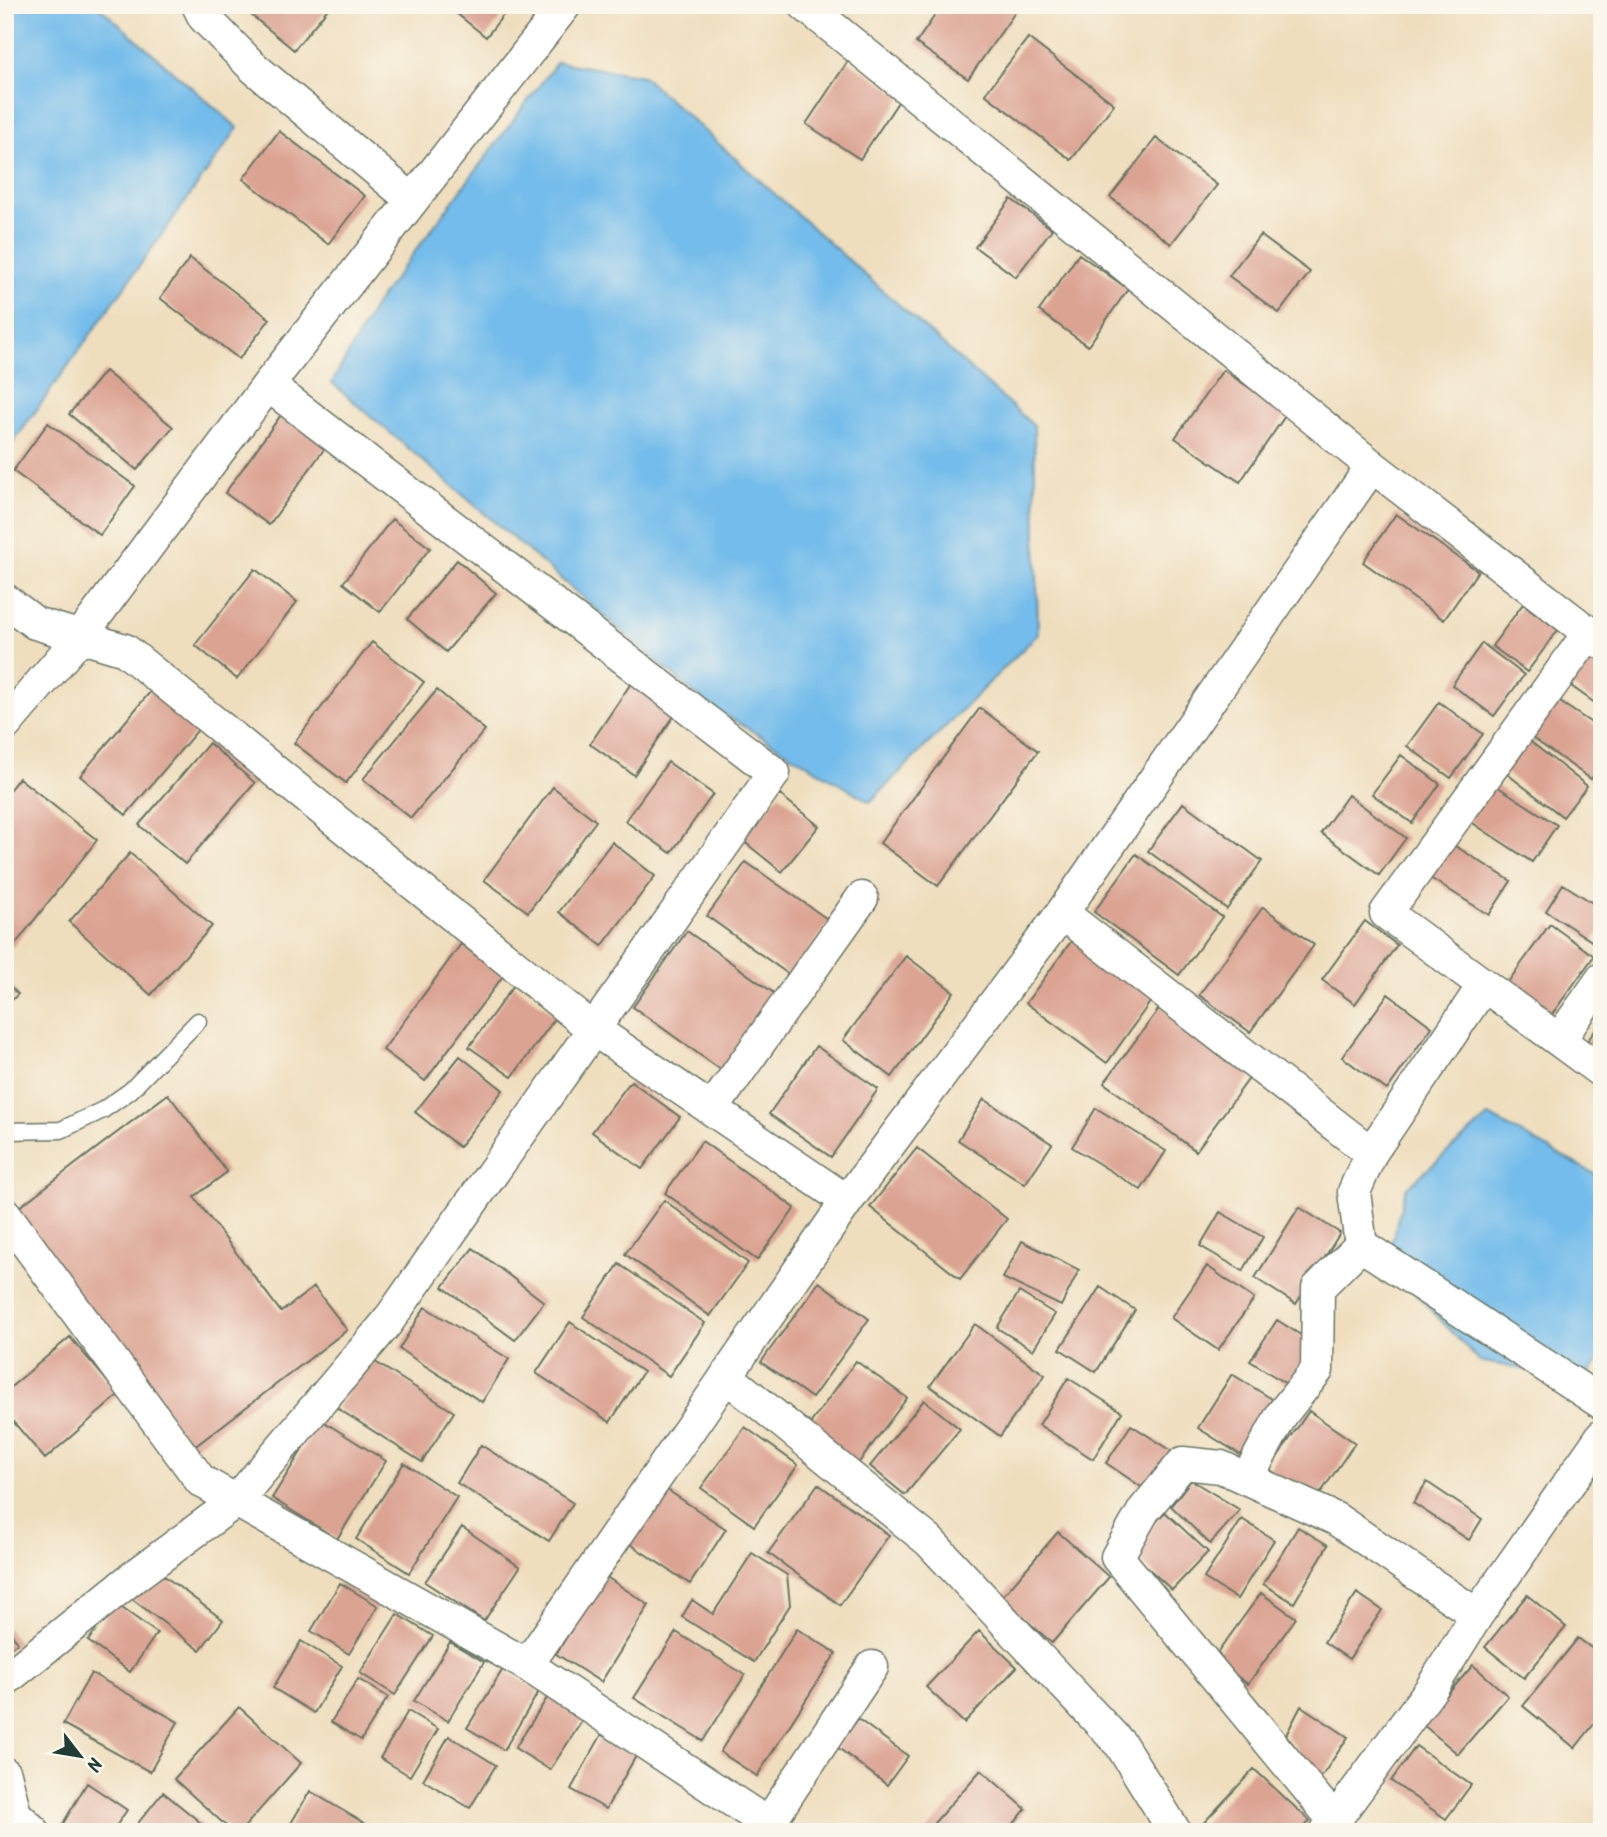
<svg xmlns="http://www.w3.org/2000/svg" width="1607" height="1837" viewBox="0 0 1607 1837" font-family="Kalam,sans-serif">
  <rect width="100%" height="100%" fill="#fbf7ec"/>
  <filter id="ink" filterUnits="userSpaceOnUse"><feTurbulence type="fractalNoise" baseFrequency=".0143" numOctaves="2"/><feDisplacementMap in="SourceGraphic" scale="14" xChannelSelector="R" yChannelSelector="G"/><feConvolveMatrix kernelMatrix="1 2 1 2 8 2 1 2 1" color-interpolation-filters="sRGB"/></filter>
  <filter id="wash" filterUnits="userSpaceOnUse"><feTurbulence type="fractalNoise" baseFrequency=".00686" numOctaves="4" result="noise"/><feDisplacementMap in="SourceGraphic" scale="28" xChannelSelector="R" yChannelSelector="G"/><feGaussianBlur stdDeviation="1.57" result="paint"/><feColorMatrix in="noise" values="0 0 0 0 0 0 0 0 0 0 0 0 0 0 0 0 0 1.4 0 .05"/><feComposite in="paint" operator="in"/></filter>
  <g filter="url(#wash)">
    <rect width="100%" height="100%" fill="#efdebe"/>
    <!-- water -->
    <path fill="#73bceb" stroke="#497c90" stroke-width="2" d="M 5,5 L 97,5 L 238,128 L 5,454 Z
      M 557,62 L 643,76 L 1034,426 L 1038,634 L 870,802 L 707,704 L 332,383 L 377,302 Z
      M 1489,1116 L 1602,1178 L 1602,1356 L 1584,1381 L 1479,1361 L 1386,1262 L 1406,1188 Z"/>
    <g id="blocks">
      <!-- building -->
      <path fill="#dba392" d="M 239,5 L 331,5 L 294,50 Z
        M 446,5 L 511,5 L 486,37 Z
        M 942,5 L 1008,5 L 1016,11 L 968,79 L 916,43 Z
        M 1028,38 L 1114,104 L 1071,160 L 985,94 Z
        M 848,61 L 902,96 L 860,159 L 806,124 Z
        M 279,131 L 365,196 L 328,244 L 243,179 Z
        M 1156,138 L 1217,185 L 1171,244 L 1110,197 Z
        M 1011,199 L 1052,229 L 1016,277 L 975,247 Z
        M 1260,235 L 1310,272 L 1279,313 L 1229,276 Z
        M 1079,254 L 1128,289 L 1088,346 L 1039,311 Z
        M 190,258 L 270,319 L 239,359 L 160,298 Z
        M 1223,370 L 1287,413 L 1240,482 L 1175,438 Z
        M 105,371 L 173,427 L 137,470 L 69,414 Z
        M 286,408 L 330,441 L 269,525 L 225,493 Z
        M 48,423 L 135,486 L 100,535 L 13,471 Z
        M 1396,514 L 1478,571 L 1444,620 L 1363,562 Z
        M 392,519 L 430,548 L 380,612 L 343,583 Z
        M 457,560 L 496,593 L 446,652 L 407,619 Z
        M 255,569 L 297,602 L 237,679 L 195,645 Z
        M 1523,604 L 1558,630 L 1527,672 L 1492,646 Z
        M 372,642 L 424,682 L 346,783 L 294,743 Z
        M 1482,643 L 1524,675 L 1494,716 L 1452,685 Z
        M 1589,648 L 1602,657 L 1602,708 L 1564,681 Z
        M 634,679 L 678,710 L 634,775 L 590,744 Z
        M 155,686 L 202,725 L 126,815 L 80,776 Z
        M 437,690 L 485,730 L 411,818 L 363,779 Z
        M 1554,698 L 1602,730 L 1602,764 L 1591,779 L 1528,735 Z
        M 1439,702 L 1483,734 L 1451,778 L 1407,746 Z
        M 980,708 L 1038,751 L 938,886 L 880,843 Z
        M 1526,738 L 1587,786 L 1563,817 L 1502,770 Z
        M 209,743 L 255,783 L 185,864 L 139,825 Z
        M 1401,755 L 1440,784 L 1412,823 L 1372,794 Z
        M 668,762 L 713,794 L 671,853 L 625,821 Z
        M 19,778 L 97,840 L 13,947 L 5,941 L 5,795 Z
        M 1492,783 L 1557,825 L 1532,862 L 1468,820 Z
        M 553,787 L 596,821 L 528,912 L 484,880 Z
        M 779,794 L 819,826 L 782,872 L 742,840 Z
        M 1348,795 L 1406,838 L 1379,875 L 1321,833 Z
        M 1183,803 L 1262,861 L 1227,909 L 1148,851 Z
        M 612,842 L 655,876 L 602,946 L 559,912 Z
        M 1449,842 L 1511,881 L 1489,915 L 1427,876 Z
        M 130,853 L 212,926 L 151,995 L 69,922 Z
        M 1136,854 L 1222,917 L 1179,975 L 1094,912 Z
        M 746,862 L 830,921 L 791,976 L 707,916 Z
        M 1563,884 L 1602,909 L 1602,928 L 1593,942 L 1546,911 Z
        M 1263,907 L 1314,945 L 1250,1032 L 1199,995 Z
        M 1365,921 L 1397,945 L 1355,1004 L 1322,980 Z
        M 1550,924 L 1594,956 L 1547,1021 L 1503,989 Z
        M 687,931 L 778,996 L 724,1072 L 633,1007 Z
        M 1073,939 L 1153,998 L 1107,1063 L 1026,1003 Z
        M 461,944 L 503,976 L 425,1081 L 383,1050 Z
        M 906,956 L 954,992 L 892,1077 L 843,1040 Z
        M 5,982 L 18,994 L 5,1007 Z
        M 514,985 L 557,1016 L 512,1077 L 469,1047 Z
        M 1388,994 L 1432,1027 L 1387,1090 L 1342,1057 Z
        M 1161,1006 L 1253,1073 L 1196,1151 L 1104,1083 Z
        M 1602,1021 L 1602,1057 L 1585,1044 Z
        M 816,1046 L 878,1089 L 831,1157 L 769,1114 Z
        M 460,1056 L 503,1090 L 459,1147 L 415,1112 Z
        M 631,1081 L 680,1117 L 642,1169 L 592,1132 Z
        M 168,1094 L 227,1172 L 194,1197 L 281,1312 L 314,1287 L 347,1330 L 193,1448 L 14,1211 Z
        M 984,1099 L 1052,1144 L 1025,1184 L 958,1140 Z
        M 1096,1108 L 1166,1151 L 1141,1190 L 1072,1147 Z
        M 702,1141 L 795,1208 L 757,1260 L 665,1193 Z
        M 917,1148 L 1007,1219 L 960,1279 L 870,1207 Z
        M 664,1200 L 748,1263 L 710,1316 L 625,1254 Z
        M 1299,1207 L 1340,1233 L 1296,1304 L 1255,1278 Z
        M 1220,1212 L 1263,1237 L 1243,1271 L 1200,1246 Z
        M 1022,1241 L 1079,1270 L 1061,1306 L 1003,1278 Z
        M 473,1248 L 544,1302 L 515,1340 L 443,1287 Z
        M 619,1264 L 705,1323 L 669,1376 L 583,1317 Z
        M 1207,1266 L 1254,1299 L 1218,1350 L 1171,1318 Z
        M 819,1282 L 869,1319 L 812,1398 L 761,1362 Z
        M 1100,1287 L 1135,1310 L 1096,1372 L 1060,1349 Z
        M 1019,1292 L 1055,1314 L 1033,1350 L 997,1328 Z
        M 425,1307 L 509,1359 L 482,1402 L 399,1349 Z
        M 1277,1320 L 1315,1344 L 1288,1385 L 1250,1361 Z
        M 570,1322 L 643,1372 L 610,1422 L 536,1373 Z
        M 975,1324 L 1045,1375 L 1000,1436 L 930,1386 Z
        M 70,1337 L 119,1395 L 45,1459 L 5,1412 L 5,1392 Z
        M 369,1358 L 454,1412 L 422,1462 L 337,1408 Z
        M 856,1361 L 907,1398 L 857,1465 L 807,1428 Z
        M 1232,1374 L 1275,1401 L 1241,1455 L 1198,1428 Z
        M 1068,1378 L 1122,1412 L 1093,1459 L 1039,1425 Z
        M 924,1400 L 960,1429 L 905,1495 L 870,1466 Z
        M 1309,1411 L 1355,1443 L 1315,1501 L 1269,1469 Z
        M 321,1420 L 386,1461 L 337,1539 L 272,1498 Z
        M 1131,1425 L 1172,1451 L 1146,1490 L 1106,1463 Z
        M 745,1427 L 798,1465 L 754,1526 L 701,1488 Z
        M 481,1445 L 573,1503 L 549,1541 L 457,1483 Z
        M 404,1463 L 457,1497 L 409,1573 L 356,1539 Z
        M 1191,1480 L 1240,1510 L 1210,1544 L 1171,1506 Z
        M 1427,1482 L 1482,1519 L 1469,1540 L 1413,1503 Z
        M 818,1484 L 889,1535 L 840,1605 L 768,1553 Z
        M 666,1489 L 726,1529 L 690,1584 L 630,1544 Z
        M 1165,1512 L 1208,1552 L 1172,1590 L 1129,1551 Z
        M 1242,1519 L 1274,1540 L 1237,1599 L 1204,1578 Z
        M 462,1527 L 520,1567 L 484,1621 L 425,1582 Z
        M 1298,1527 L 1328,1545 L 1294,1603 L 1263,1584 Z
        M 1058,1532 L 1109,1577 L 1052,1643 L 1001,1598 Z
        M 752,1553 L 787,1575 L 790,1605 L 754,1662 L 682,1617 L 692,1600 L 713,1614 Z
        M 155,1569 L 223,1620 L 200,1650 L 132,1599 Z
        M 605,1576 L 649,1605 L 601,1682 L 556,1654 Z
        M 340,1583 L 378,1606 L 349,1654 L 311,1631 Z
        M 1261,1593 L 1296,1618 L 1248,1684 L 1213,1659 Z
        M 1357,1593 L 1382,1610 L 1349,1659 L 1324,1642 Z
        M 1527,1595 L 1566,1627 L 1524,1678 L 1485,1647 Z
        M 115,1603 L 157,1633 L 130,1672 L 88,1641 Z
        M 397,1614 L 433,1636 L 395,1695 L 360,1673 Z
        M 5,1626 L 18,1642 L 5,1652 Z
        M 797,1629 L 836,1653 L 757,1776 L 720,1752 Z
        M 979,1631 L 1017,1667 L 964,1723 L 926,1687 Z
        M 676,1632 L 745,1675 L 703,1741 L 634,1698 Z
        M 1578,1638 L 1602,1656 L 1602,1714 L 1575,1748 L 1523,1706 Z
        M 301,1641 L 342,1666 L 314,1713 L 273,1688 Z
        M 450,1642 L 484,1662 L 448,1721 L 414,1701 Z
        M 1473,1665 L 1508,1696 L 1458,1754 L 1422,1724 Z
        M 503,1669 L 539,1691 L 504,1750 L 467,1728 Z
        M 91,1673 L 178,1722 L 150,1772 L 63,1724 Z
        M 358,1679 L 388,1697 L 361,1740 L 331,1722 Z
        M 549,1695 L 584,1718 L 550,1770 L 515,1748 Z
        M 1301,1706 L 1348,1737 L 1320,1779 L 1286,1735 Z
        M 239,1707 L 301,1763 L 240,1832 L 233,1832 L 174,1779 Z
        M 408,1711 L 438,1729 L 410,1776 L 380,1758 Z
        M 858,1719 L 908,1756 L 887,1785 L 837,1747 Z
        M 602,1734 L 637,1754 L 606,1809 L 571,1789 Z
        M 449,1736 L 496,1765 L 470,1808 L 423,1780 Z
        M 1416,1746 L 1471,1785 L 1446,1819 L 1391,1781 Z
        M 1254,1769 L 1310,1821 L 1300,1832 L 1195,1832 Z
        M 981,1770 L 1026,1809 L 1007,1832 L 926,1832 Z
        M 87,1783 L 127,1810 L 112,1832 L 58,1832 Z
        M 310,1791 L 379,1832 L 291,1832 L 287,1830 Z
        M 163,1792 L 212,1832 L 131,1832 Z"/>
    </g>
  </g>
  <g filter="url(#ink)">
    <use href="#blocks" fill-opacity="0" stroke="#687564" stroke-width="2"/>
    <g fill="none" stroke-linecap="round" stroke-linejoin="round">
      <defs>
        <path id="service" d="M 5,1131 L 61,1130 L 103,1110 L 130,1091 L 198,1021"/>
        <path id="minor" d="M 198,5 L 204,17 L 253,67 L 411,199
          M 805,5 L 1372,466 L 1602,643
          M 5,600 L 35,623 L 125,650 L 593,1029 L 847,1201
          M 1589,633 L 1386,913 L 1602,1072
          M 5,725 L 80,637 L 268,385 L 565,5
          M 1062,913 L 1371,1153 L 1354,1192 L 1361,1245 L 1602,1403
          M 1559,1040 L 1602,979
          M 713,1108 L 862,898
          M 1371,1153 L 1484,985
          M 5,1214 L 201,1481 L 527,1665 L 780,1832
          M 726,1376 L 929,1541 L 1121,1745 L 1175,1832
          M 1247,1479 L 1282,1414 L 1317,1370 L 1318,1288 L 1361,1245
          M 527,1665 L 847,1201 L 1062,913 L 1372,466
          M 5,1680 L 132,1578 L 236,1501 L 386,1324 L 774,773 L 268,385
          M 5,1774 L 15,1814 L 34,1832
          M 1334,1820 L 1117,1557 L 1144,1510 L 1183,1463 L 1221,1467 L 1336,1519 L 1477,1615
          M 768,1824 L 872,1667
          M 1326,1832 L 1431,1689 L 1477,1615 L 1602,1436"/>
      </defs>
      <!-- service casing -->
      <use href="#service" stroke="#687564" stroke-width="19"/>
      <!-- minor casing -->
      <use href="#minor" stroke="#687564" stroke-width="35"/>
      <!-- service -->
      <use href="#service" stroke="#fff" stroke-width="16"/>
      <!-- minor -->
      <use href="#minor" stroke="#fff" stroke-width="32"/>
    </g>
  </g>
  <!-- margin -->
  <rect width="1607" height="1837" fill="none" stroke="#fbf7ec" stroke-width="28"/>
  <!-- north arrow -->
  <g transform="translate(80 1756) rotate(121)" stroke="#fbf7ec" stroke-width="5" paint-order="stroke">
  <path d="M0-5L12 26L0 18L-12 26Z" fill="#1f3d34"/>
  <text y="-10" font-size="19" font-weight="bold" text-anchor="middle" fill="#1f3d34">N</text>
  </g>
</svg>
